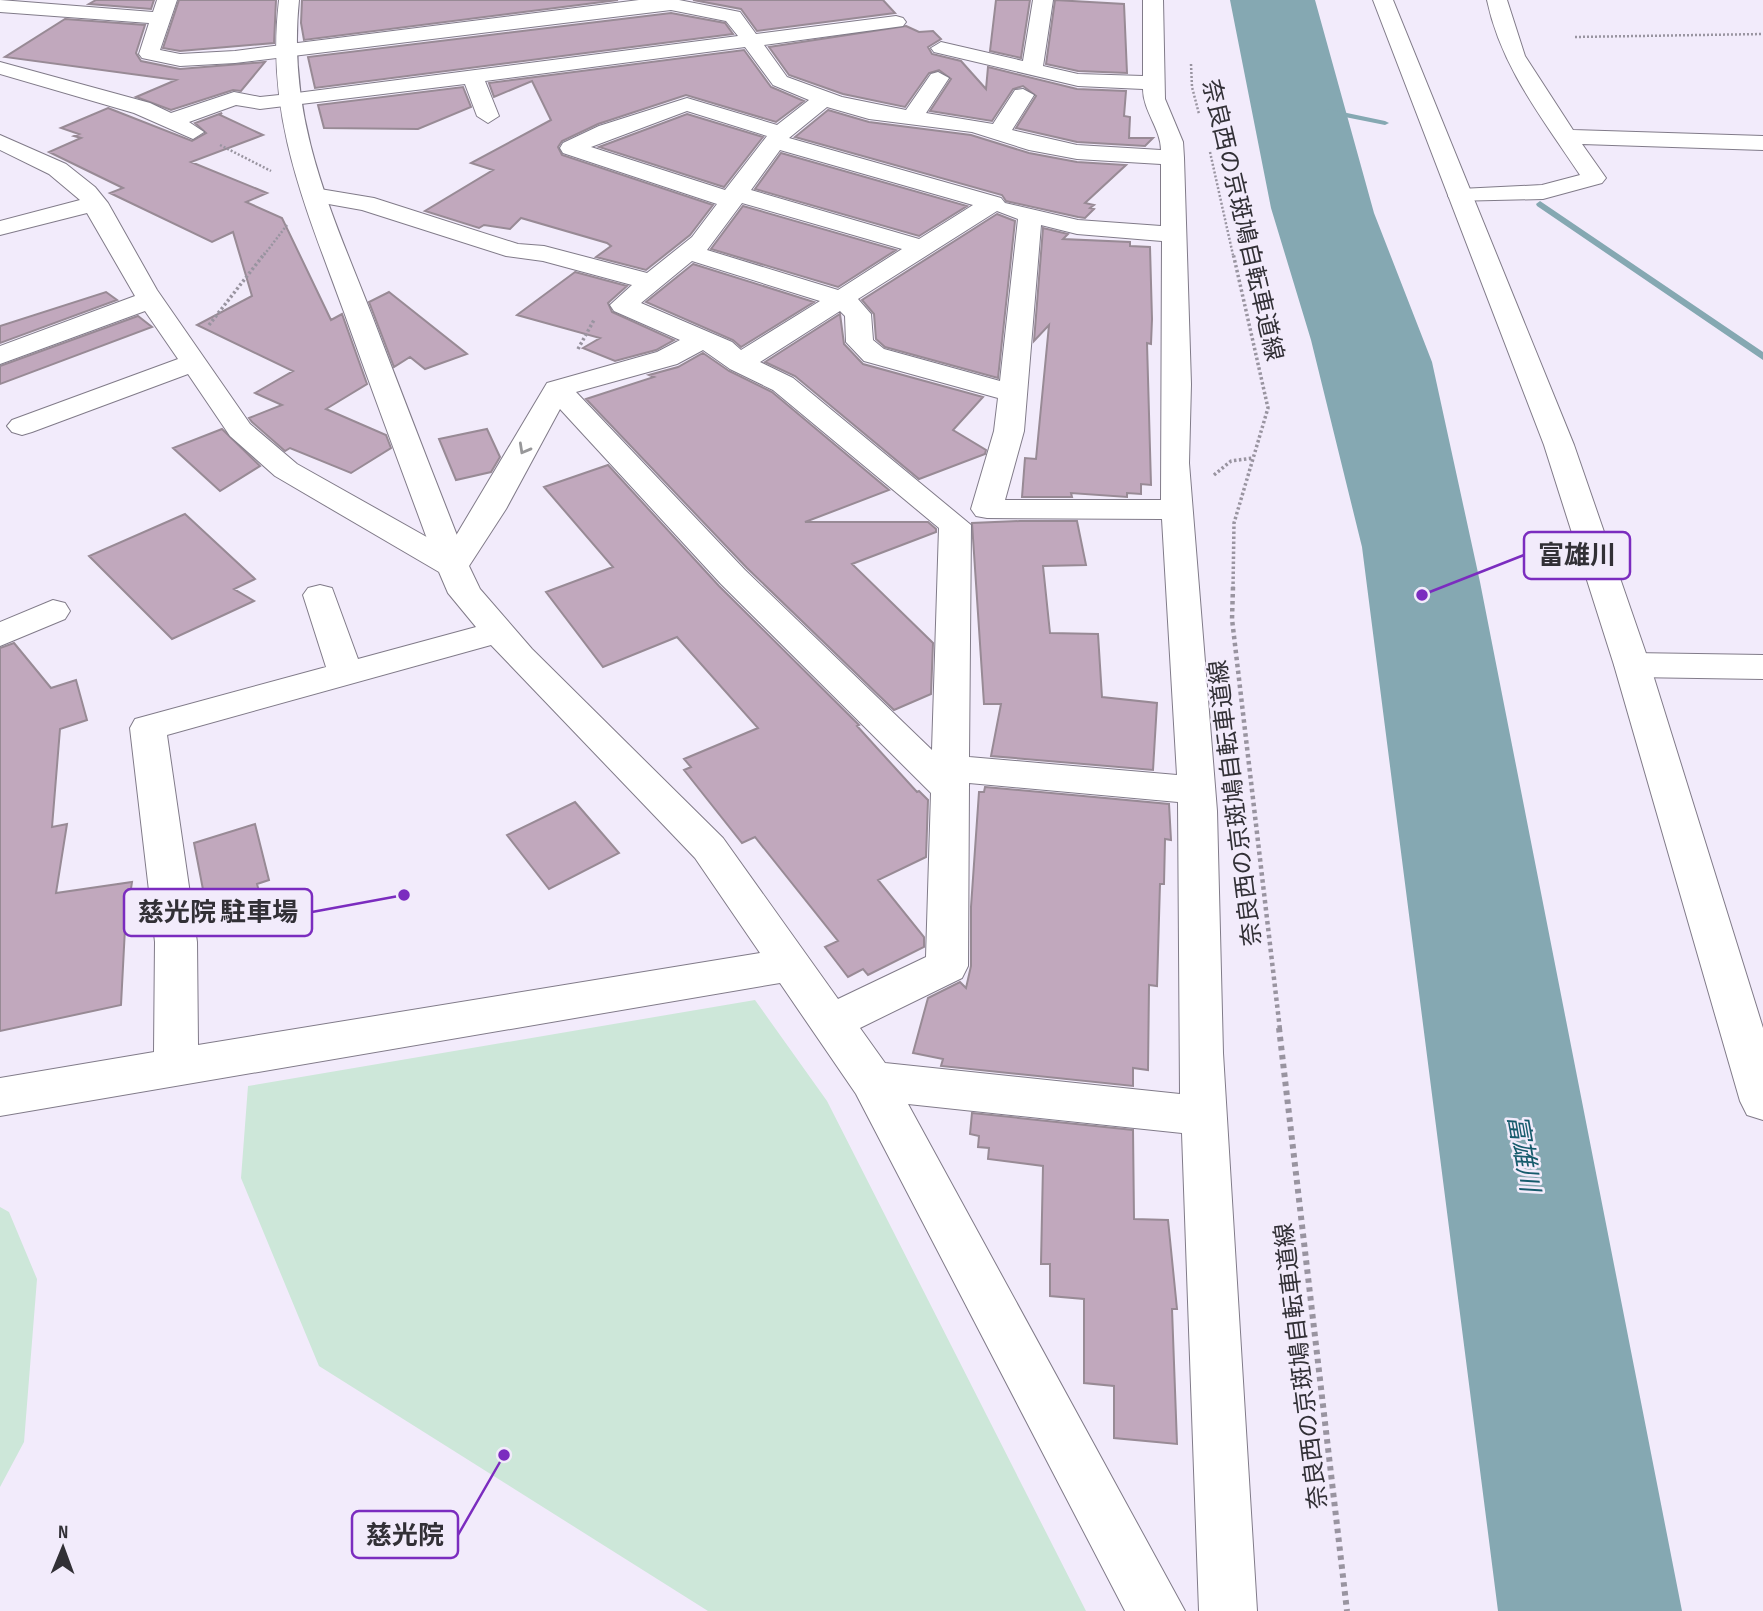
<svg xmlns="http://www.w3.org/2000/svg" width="1763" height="1611" viewBox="0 0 1763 1611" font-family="'Sofia Sans Condensed','Noto Sans JP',sans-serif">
  <rect width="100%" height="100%" fill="#f2ebfb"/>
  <!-- green -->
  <path fill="#cde7d9" d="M 755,1000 L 827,1101 L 1086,1611 L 708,1611 L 319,1366 L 241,1178 L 248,1086 Z
    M 0,1207 L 9,1212 L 37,1279 L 24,1442 L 0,1487 Z"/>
  <!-- water -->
  <path fill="#85a8b2" d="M 1230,0 L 1315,0 L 1374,213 L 1432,362 L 1480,582 L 1682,1611 L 1498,1611 L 1362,547 L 1311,340 L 1271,208 Z"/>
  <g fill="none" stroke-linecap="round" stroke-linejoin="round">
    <!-- stream -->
    <path fill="#85a8b2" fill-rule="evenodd" d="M 1328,109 L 1385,121 L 1389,123 L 1385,125 L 1325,113 L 1324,111 Z
      M 1540,201 L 1763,352 L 1763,360 L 1537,206 L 1536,204 Z"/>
  </g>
  <!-- building -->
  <path fill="#c1a8bd" stroke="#988a95" stroke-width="2" d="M 96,0 L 154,0 L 151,9 L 89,4 Z
    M 179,0 L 276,0 L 274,43 L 180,51 L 163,48 Z
    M 302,0 L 618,0 L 304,40 L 301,23 Z
    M 693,0 L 883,0 L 895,13 L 757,31 L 741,9 Z
    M 996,0 L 1030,0 L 1021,58 L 990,51 Z
    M 1055,0 L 1124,4 L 1127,73 L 1078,71 L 1046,64 Z
    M 671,13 L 725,23 L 733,34 L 315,88 L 308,57 Z
    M 65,19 L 145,25 L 136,53 L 141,61 L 180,69 L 265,62 L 241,91 L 233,90 L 171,110 L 136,97 L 176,80 L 5,57 Z
    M 906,26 L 919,32 L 933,31 L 941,39 L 928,47 L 932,54 L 961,61 L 986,89 L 988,67 L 1077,89 L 1126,91 L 1124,116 L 1130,117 L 1129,138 L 1153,138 L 1145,146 L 1077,142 L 1016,128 L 1036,96 L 1023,86 L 1013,89 L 992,121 L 930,111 L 951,79 L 939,70 L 929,73 L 905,107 L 843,94 L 789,75 L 769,47 Z
    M 744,50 L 771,87 L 804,101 L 776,122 L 686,95 L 598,124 L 562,141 L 558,147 L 562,155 L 713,205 L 690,235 L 646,270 L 596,257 L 611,246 L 607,243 L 521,218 L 510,229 L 484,225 L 479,228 L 425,211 L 493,170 L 471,163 L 551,120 L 532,81 L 494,97 L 489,83 Z
    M 463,87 L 471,107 L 418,129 L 324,128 L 318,105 Z
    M 108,108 L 192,141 L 206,133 L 195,123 L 222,113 L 220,115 L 263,135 L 191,162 L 267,193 L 246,202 L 282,218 L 331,320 L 342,314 L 367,384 L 326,409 L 386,435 L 391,448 L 351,473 L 290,448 L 285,451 L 252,422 L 249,418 L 282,405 L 255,393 L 293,371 L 197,325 L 252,296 L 233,232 L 212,242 L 110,193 L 123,188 L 49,152 L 81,138 L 74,136 L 79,134 L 61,128 Z
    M 828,110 L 869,122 L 971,135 L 1029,153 L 1077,162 L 1126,165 L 1085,203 L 1094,205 L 1090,208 L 1094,209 L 1085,218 L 1078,217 L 1006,201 L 1002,195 L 795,137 Z
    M 687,114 L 763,137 L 724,187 L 599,147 Z
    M 781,153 L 967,206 L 919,236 L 755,189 Z
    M 743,206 L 896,250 L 838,287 L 711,249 Z
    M 997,214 L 1015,221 L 998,378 L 885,347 L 876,339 L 874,314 L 862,300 Z
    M 1043,228 L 1068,234 L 1063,239 L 1130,242 L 1130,246 L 1150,247 L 1152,319 L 1151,344 L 1147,343 L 1151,485 L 1141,484 L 1141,494 L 1127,493 L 1127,497 L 1071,493 L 1072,497 L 1022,497 L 1025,458 L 1036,459 L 1049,325 L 1034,341 Z
    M 693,264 L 814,302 L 741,347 L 733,340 L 646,302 Z
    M 575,272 L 627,286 L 608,303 L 612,312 L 674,340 L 656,350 L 615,361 L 583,348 L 600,338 L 517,315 Z
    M 106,292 L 117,300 L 0,343 L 0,326 Z
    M 389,292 L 467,354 L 425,369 L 410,357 L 394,367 L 369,302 Z
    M 840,314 L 844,344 L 863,364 L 983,397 L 953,430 L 986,450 L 985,454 L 919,479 L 795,376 L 765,362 Z
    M 138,316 L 152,327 L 0,384 L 0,366 Z
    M 703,353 L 729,371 L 772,392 L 889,490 L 805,522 L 928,522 L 936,529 L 936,532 L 852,564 L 933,643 L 931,694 L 894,710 L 747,568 L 586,399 L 654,377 L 649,375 L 678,367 Z
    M 222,429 L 260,466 L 220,491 L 173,448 Z
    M 487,429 L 500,457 L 491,472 L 456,480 L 439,439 Z
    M 608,465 L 719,586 L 859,725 L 857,726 L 917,792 L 919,791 L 928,800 L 926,857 L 878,880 L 924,937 L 924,947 L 868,975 L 863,969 L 848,977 L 825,947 L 838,941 L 755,837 L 742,843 L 684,770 L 691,767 L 684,759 L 758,728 L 677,637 L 603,667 L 546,592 L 613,567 L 544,487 Z
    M 185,514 L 255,579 L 234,589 L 254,601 L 172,639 L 89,556 Z
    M 1020,521 L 1077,521 L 1086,565 L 1043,566 L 1050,633 L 1098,634 L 1102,697 L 1157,703 L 1153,770 L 991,756 L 1001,704 L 984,704 L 972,523 Z
    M 14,643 L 51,688 L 76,680 L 87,720 L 60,729 L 52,827 L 67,824 L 56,893 L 132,882 L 125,928 L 121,1005 L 0,1031 L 0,648 Z
    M 985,787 L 1169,804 L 1171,840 L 1165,839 L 1164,884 L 1160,884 L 1157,986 L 1149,985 L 1148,1070 L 1133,1068 L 1133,1086 L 941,1066 L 943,1059 L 913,1053 L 928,998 L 960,982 L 966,988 L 971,966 L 971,907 L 979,792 L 984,792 Z
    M 575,802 L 619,853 L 549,889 L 507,835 Z
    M 255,824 L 269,880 L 257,884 L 267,921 L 232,931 L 230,924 L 211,931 L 194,843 Z
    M 972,1113 L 1133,1130 L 1134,1219 L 1168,1220 L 1177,1309 L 1172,1309 L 1177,1444 L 1114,1438 L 1114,1386 L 1084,1383 L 1084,1299 L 1050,1296 L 1050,1264 L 1041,1264 L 1043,1166 L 988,1159 L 989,1148 L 978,1147 L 979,1136 L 970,1134 Z"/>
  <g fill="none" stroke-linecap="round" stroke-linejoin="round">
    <defs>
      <path id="street" d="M 0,0 L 153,12 L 157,0 L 177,0 L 160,50 L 180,54 L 235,51 L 639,0 L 679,0 L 740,12 L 756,34 L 896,16 L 903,18 L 906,22 L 903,26 L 764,45 L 787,77 L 842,97 L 906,110 L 931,74 L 938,72 L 949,78 L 926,113 L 993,124 L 1015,90 L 1023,89 L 1034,95 L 1012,130 L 1077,145 L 1161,150 C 1161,129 1143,111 1143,89 L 1078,86 L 934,52 L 931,48 L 941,42 L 1023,61 L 1033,0 L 1053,0 L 1043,66 L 1078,74 L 1143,76 L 1143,0 L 1163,0 L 1165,99 L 1183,142 L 1184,158 L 1191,384 L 1189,463 L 1217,811 L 1223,1053 L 1257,1611 L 1199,1611 L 1182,1133 L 908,1104 L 1185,1611 L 1125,1611 L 856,1094 L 780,983 L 0,1116 L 0,1078 L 154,1052 L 155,942 L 130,728 L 135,719 L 326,667 L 303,595 L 308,588 L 320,585 L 332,588 L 358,659 L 476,627 L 448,593 L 439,572 L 275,476 L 230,436 L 188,374 L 32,432 L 22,435 L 12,432 L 7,426 L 12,420 L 178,359 L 145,311 L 0,364 L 0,346 L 135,296 L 87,213 L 0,235 L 0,221 L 80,200 L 49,174 L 0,150 L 0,135 L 66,164 L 95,187 L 108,203 L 157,290 L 250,424 L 297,464 L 448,549 L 547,383 L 657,352 L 680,340 L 614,311 L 610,305 L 632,285 L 543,261 L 506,256 L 362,210 L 306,200 L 302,195 L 306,190 L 314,188 L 374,198 L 518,244 L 544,246 L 647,273 L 692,237 L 717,204 L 563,153 L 560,148 L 563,143 L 599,126 L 687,98 L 777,125 L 809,100 L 773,85 L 745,47 L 485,81 L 499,116 L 488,123 L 477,116 L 465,84 L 260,109 L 236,105 L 189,122 L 204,132 L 193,139 L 134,113 L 0,74 L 0,62 L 150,103 L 171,113 L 234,92 L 260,97 L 289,94 L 738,36 L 726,21 L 671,10 L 235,63 L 180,66 L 142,58 L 139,54 L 149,23 L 0,12 ZM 827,107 L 869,119 L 972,132 L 1029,150 L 1077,159 L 1161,164 L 1161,226 L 1078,220 L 1005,203 L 1001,198 L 789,138 ZM 687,111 L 767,136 L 725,190 L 591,147 ZM 780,150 L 973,205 L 919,239 L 751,190 ZM 742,203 L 902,249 L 838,290 L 707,250 ZM 997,211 L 1018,219 L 1000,381 L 884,349 L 873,340 L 871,314 L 858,299 ZM 1041,225 L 1077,234 L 1162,241 L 1161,500 L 1005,500 L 1024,431 ZM 692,261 L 820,301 L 741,350 L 732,342 L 641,303 ZM 840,311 L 845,316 L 846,342 L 864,361 L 998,398 L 994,431 L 971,509 L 976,516 L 987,518 L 1162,519 L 1177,775 L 969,757 L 971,525 L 793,378 L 760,362 ZM 703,350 L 730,369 L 773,390 L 939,528 L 932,750 L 745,570 L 576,392 L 677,364 ZM 560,409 L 721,584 L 931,793 L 926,957 L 838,999 L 723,838 L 532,649 L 480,589 L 469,566 L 506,509 ZM 491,645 L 695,858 L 760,953 L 198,1045 L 197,942 L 167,735 ZM 969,783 L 1178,802 L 1180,1094 L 885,1063 L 860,1028 L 962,978 L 968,966 Z
        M 1487,0 L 1507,0 L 1525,56 L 1573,130 L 1763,136 L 1763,150 L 1582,144 L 1606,178 L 1602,183 L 1543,199 L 1452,201 L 1448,196 L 1452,191 L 1460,189 L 1542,185 L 1580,175 C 1543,119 1501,67 1487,0 Z
        M 53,600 L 65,603 L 70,611 L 65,619 L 0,646 L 0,622 Z
        M 1632,653 L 1763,655 L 1763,679 L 1632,677 L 1620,673 L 1614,665 L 1620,657 Z"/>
      <path id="secondary" d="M 279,0 L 299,0 C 287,118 329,206 371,313 C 403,397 436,482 469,566 L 465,573 L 453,576 L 441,573 L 437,566 C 406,481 374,397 344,312 C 305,205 265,117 279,0 Z
        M 1373,0 L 1393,0 L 1574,445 L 1650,665 L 1763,1028 L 1763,1120 L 1747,1115 L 1740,1101 L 1614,665 L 1544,445 Z"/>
    </defs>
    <!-- street casing -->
    <use href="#street" stroke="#817b89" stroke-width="2"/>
    <!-- secondary casing -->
    <use href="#secondary" stroke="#817b89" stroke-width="2"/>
    <!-- path-far3 -->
    <path stroke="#9994a0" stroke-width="2.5" stroke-dasharray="2 2" stroke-linecap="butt" d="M 1575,37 L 1763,34
      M 1191,64 L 1192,87 L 1199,114
      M 220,145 L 271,171
      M 1210,152 L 1233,255
      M 264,255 L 287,225"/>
    <!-- path-far2 -->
    <path stroke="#9994a0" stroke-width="3.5" stroke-dasharray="2.5 2.5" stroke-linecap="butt" d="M 209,325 L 265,253
      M 578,349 L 594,320
      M 1214,475 L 1231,461 L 1253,458
      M 1233,589 L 1234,523 L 1268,408 L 1233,253"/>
    <!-- path-far1 -->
    <path stroke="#9994a0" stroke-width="4.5" stroke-dasharray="3.5 3.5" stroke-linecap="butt" d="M 1233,587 L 1232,619 L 1280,1030"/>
    <!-- path -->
    <path stroke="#9994a0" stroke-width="6" stroke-dasharray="4.5 4.5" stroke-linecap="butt" d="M 1279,1028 L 1347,1611"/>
    <!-- street -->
    <use href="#street" fill="#fff" fill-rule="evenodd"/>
    <!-- secondary -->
    <use href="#secondary" fill="#fff" fill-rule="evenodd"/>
  </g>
  <!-- one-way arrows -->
  <defs><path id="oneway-chevron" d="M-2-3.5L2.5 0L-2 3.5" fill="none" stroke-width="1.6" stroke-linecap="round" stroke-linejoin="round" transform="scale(1.75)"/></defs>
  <use stroke="#98989a" href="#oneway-chevron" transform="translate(524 449) rotate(119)"/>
  <g text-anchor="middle" stroke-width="5" stroke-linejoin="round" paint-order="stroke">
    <!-- street labels -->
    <g font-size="24" fill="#323036" stroke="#f2ebfb">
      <text transform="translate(1243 220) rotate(77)" y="8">奈良西の京斑鳩自転車道線</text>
      <text transform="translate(1235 803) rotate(-97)" y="8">奈良西の京斑鳩自転車道線</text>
      <text transform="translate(1301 1366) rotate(-97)" y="8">奈良西の京斑鳩自転車道線</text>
    </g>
    <!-- water labels -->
    <g font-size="26" font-style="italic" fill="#165b6c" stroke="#f2ebfb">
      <text transform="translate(1524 1153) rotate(80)" y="9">富雄川</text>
    </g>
  </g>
  <!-- callouts -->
  <path fill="none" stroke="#7b2cbf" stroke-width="2.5" d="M1422 595L1524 555M404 895L312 912M504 1455L458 1535"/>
  <g fill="#7b2cbf" stroke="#f2ebfb" stroke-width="2.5">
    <circle cx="1422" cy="595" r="7"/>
    <circle cx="404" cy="895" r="7"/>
    <circle cx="504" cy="1455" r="7"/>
  </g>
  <g fill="#f2ebfb" stroke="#7b2cbf" stroke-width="2.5">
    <rect x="1524" y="532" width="106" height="47" rx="7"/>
    <rect x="124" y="889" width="188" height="47" rx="7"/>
    <rect x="352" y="1511" width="106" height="47" rx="7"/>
  </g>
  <g font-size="26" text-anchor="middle" font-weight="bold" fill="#323036">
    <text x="1577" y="564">富雄川</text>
    <text x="218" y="921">慈光院 駐車場</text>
    <text x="405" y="1544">慈光院</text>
  </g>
  <!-- north arrow -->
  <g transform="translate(63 1548) rotate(1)" stroke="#f2ebfb" stroke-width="5" paint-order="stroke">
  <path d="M0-5L12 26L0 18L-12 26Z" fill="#323036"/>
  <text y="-10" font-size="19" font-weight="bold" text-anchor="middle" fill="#323036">N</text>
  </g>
</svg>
